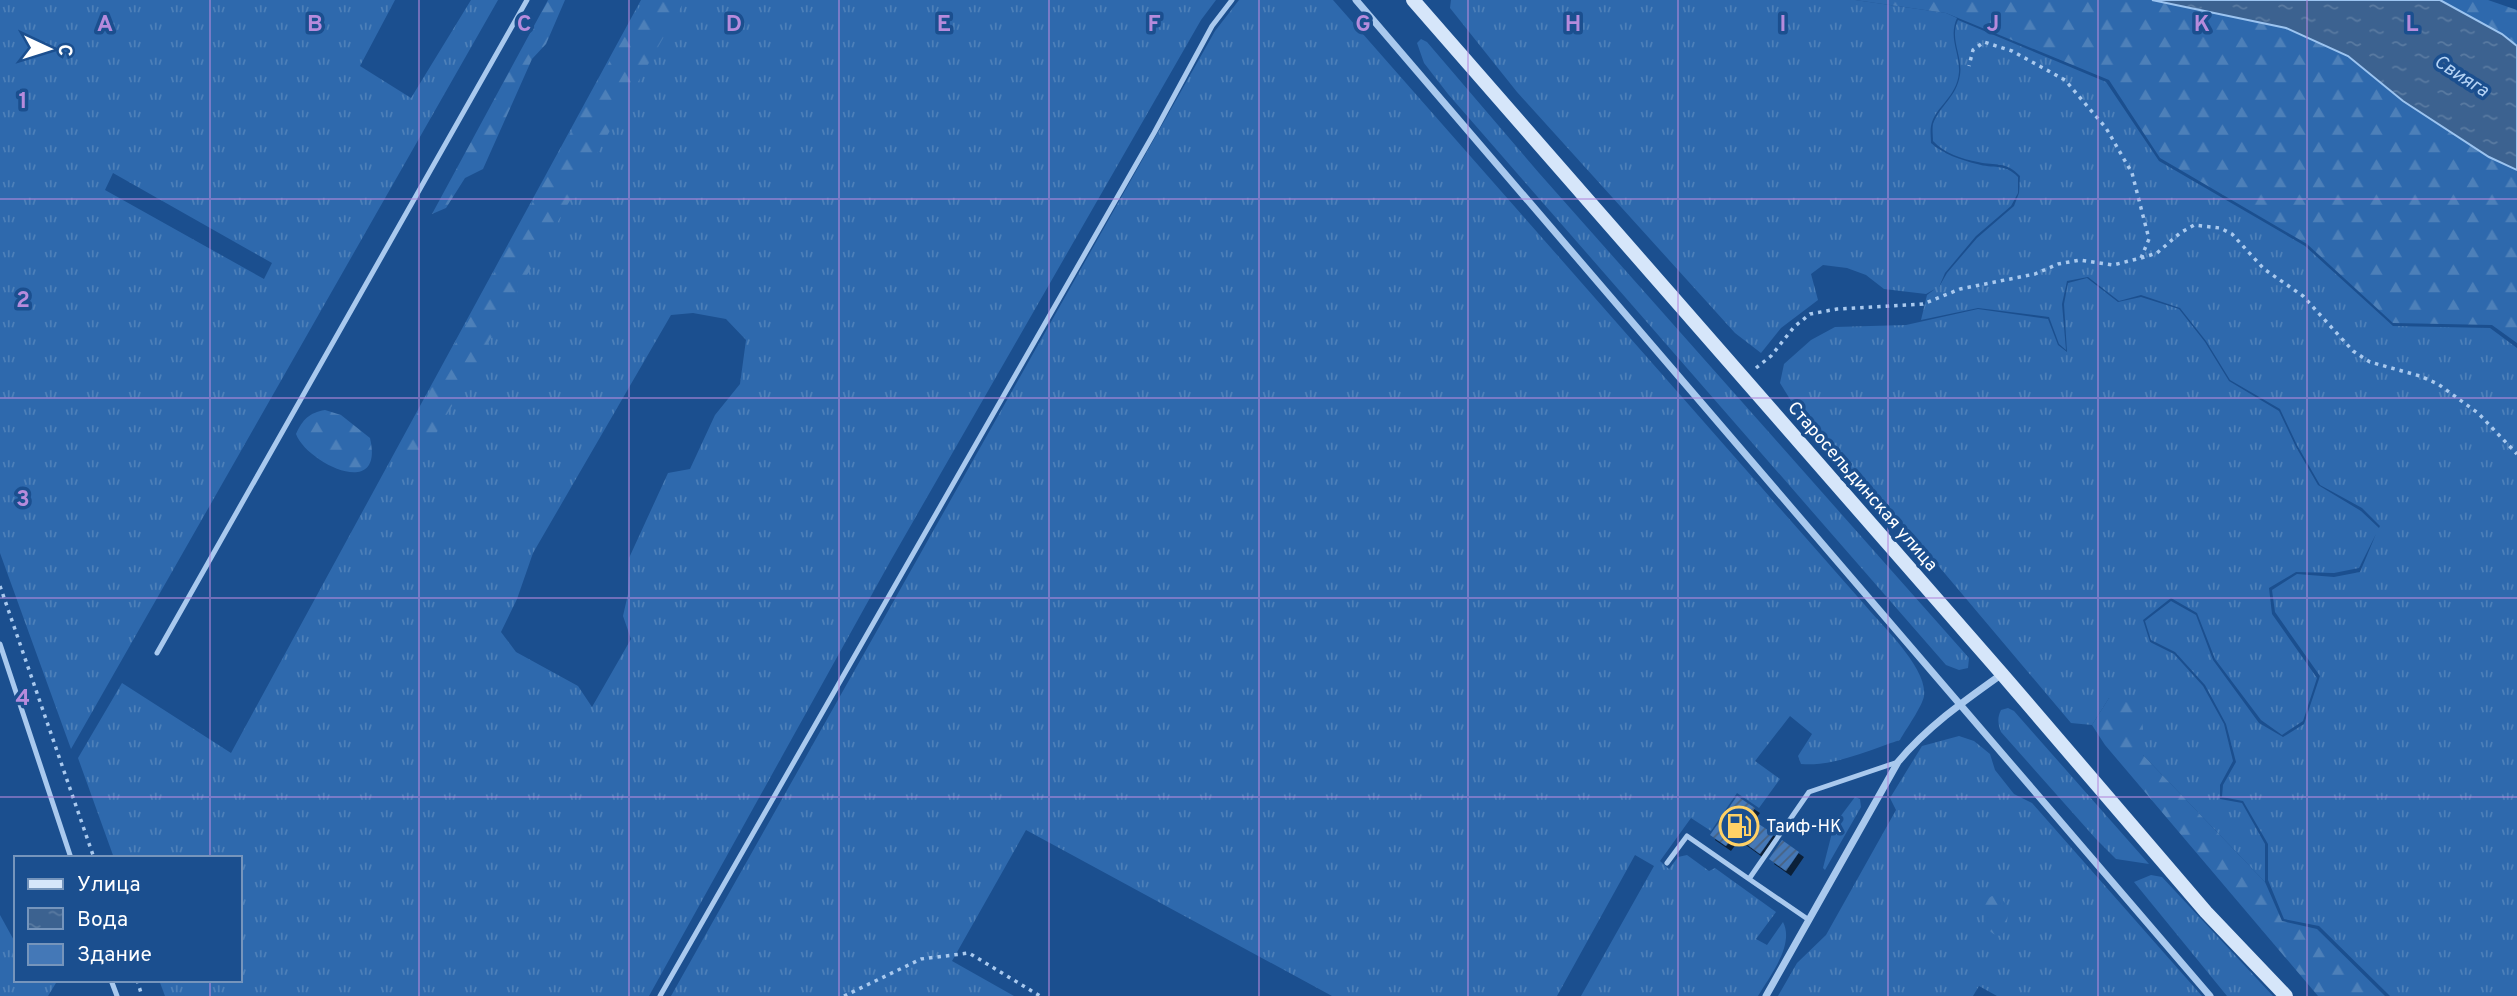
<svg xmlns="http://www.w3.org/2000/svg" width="2517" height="996" viewBox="0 0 2517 996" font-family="Overpass,sans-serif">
  <defs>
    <pattern id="grass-tufts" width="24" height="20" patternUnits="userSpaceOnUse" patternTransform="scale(1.75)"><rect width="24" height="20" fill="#2e69ad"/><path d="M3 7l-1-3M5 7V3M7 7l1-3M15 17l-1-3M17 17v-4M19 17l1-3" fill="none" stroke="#4d80b9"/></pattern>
    <pattern id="forest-firs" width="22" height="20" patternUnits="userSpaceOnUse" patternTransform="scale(1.75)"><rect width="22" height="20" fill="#2e69ad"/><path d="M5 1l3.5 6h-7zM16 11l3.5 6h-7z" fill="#4d80b9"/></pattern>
    <pattern id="water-ripples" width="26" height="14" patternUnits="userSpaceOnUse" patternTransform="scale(1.75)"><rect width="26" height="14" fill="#3c6290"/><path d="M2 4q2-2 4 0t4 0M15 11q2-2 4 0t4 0" fill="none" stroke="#597aa1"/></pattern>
    <pattern id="building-hatch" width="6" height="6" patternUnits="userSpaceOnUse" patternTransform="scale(1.75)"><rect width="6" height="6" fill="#4478b7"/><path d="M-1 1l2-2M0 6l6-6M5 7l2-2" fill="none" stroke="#486282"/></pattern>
    <filter id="shadow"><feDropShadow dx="5" dy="5" stdDeviation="0" flood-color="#0009"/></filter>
  </defs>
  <rect width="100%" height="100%" fill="#1b4f8f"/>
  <!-- grass -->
  <path fill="url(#grass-tufts)" fill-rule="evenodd" d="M 0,0 L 395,0 L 360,66 L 411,98 L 471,0 L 498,0 L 71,749 L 0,553 ZM 113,173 L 272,263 L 264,279 L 105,190 Z
    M 641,0 L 1216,0 L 1201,20 L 891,560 L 649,996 L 165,996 L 159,980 L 240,980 L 240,858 L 114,858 L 78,758 L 122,683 L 231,753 ZM 693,313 L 726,319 L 746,340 L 740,384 L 715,415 L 690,469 L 668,473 L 629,558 L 628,594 L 623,616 L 631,639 L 592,707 L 578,686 L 516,652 L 501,632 L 517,599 L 533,553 L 671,315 Z
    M 1239,0 L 1333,0 L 1864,604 C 1881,625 1928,668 1924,696 C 1922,707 1906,729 1900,740 C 1869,750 1833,767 1801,764 L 1798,756 L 1812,734 L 1790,716 L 1755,761 L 1780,779 L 1759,808 L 1737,793 L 1711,831 L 1691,818 L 1660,861 L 1669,869 L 1678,857 L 1687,855 L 1709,871 L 1715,868 L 1776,912 L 1756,939 L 1767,945 L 1783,922 C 1795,945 1769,977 1758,996 L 1581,996 L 1654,866 L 1635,855 L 1557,996 L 1332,996 L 1026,830 L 952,961 L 1014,996 L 671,996 L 1215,31 Z
    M 1451,0 L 1855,0 L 1946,13 L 1957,18 C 1948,38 1960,52 1959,72 C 1957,98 1935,106 1931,126 C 1930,131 1931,138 1931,143 C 1943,154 1961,160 1977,164 C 1993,169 2005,163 2018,177 L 2018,193 L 2011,206 L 1976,236 L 1945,273 L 1939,287 L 1947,273 L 1977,238 L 2014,206 L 2019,193 L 2020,176 C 2006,161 1996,166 1978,162 C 1962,159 1944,153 1933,141 C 1933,136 1932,129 1933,124 C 1940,105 1956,98 1960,75 C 1963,56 1949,39 1958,20 L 2106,82 L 2159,161 L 2305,246 L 2393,326 L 2490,328 L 2517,348 L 2517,996 L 2390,996 L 2319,926 L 2284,919 L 2268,880 L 2268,844 L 2243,801 L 2222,797 L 2223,785 L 2236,762 L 2226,724 L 2205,685 L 2175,652 L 2151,640 L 2145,621 L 2171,601 L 2196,615 L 2213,660 L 2259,723 L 2283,737 L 2304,724 L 2320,676 L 2275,612 L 2272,590 L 2297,574 L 2334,577 L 2360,572 L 2376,534 L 2359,568 L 2334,573 L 2296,572 L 2269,588 L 2272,614 L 2317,678 L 2303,721 L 2282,735 L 2261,720 L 2215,659 L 2197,613 L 2171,598 L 2143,620 L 2150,642 L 2174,654 L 2203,686 L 2224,724 L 2233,761 L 2220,785 L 2220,799 L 2242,803 L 2265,844 L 2265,882 L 2143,755 L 2143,728 L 2109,698 L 2092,725 L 2071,723 L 1898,518 L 1801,417 L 1780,383 L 1784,364 L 1811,340 L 1835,327 L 1906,325 L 1978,309 L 2048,319 L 2058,345 L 2067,352 L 2064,304 L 2068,283 L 2087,278 L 2118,302 L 2141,297 L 2179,309 L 2205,342 L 2229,381 L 2279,411 L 2296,447 L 2318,485 L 2361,511 L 2379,528 L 2380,526 L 2362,508 L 2320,485 L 2297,445 L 2280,409 L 2230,380 L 2206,341 L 2180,308 L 2141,295 L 2119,301 L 2088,277 L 2067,281 L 2062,304 L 2066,350 L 2059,344 L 2049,317 L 1978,308 L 1921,320 L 1927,295 L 1935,289 L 1926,294 L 1884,289 L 1866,275 L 1847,268 L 1823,265 L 1811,274 L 1818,300 L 1781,328 L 1761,353 L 1735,333 L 1517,92 L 1450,8 Z
    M 1421,39 L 1427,42 L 1539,173 L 1969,658 L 1968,668 L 1959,670 L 1946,665 L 1448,94 L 1424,63 L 1417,43 Z
    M 2008,708 L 2014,711 L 2149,864 L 2116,859 L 2096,839 L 2001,732 C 1998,724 1997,718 2001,710 Z
    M 1959,736 L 1974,741 L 1990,754 L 1995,770 L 2014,794 L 2032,803 L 2202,996 L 1997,996 L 1979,986 L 1973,996 L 1778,996 L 1797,963 L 1826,935 L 1896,810 L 1890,798 L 1922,746 Z
    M 1855,797 L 1860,799 L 1861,807 L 1825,870 L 1823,868 L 1834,825 Z
    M 2151,875 L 2162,877 L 2273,996 L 2227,996 L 2134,882 Z
    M 0,915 L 16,944 L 16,980 L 54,980 L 56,983 L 48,996 L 0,996 Z"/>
  <!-- forest -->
  <path fill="url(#forest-firs)" d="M 548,0 L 565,0 L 546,44 L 532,59 L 483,169 L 465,178 L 446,208 L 432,214 Z
    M 643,0 L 685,0 L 433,439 L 419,460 L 405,463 L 398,449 Z
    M 1855,0 L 2152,0 L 2286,28 L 2348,56 L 2403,101 L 2489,157 L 2517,170 L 2517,343 L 2492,325 L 2393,323 L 2307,244 L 2160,158 L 2109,80 L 1946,13 Z
    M 2440,0 L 2488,0 L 2517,10 L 2517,46 L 2502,34 Z
    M 325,410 L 341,415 L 370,438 C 385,502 306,462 296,434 C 303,419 309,413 325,410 Z
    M 2109,698 L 2139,705 L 2143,728 L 2143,755 L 2265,882 L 2282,921 L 2317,929 L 2385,996 L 2318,996 L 2105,745 L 2092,725 Z
    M 1992,896 L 2001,898 L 2009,908 L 2006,928 L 2002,936 C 1984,936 1981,913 1987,899 Z"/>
  <!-- water -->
  <path fill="url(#water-ripples)" stroke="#9cc4f0" stroke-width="2" d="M 2152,0 L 2440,0 L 2502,34 L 2517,46 L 2517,170 L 2489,157 L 2403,101 L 2348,56 L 2286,28 Z"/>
  <!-- building -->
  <path fill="url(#building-hatch)" filter="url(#shadow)" d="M 1737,796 L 1755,808 L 1748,817 L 1774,834 L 1760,854 L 1734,835 L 1726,846 L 1710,835 Z
    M 1782,840 L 1799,852 L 1786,871 L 1769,859 Z"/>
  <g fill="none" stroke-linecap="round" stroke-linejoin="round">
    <!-- path -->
    <path stroke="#a9c9ee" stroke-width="3.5" stroke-dasharray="3.5 5" stroke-linecap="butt" d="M 2141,258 L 2157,253 L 2180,233 L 2194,225 L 2220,228 L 2232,234 L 2264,269 L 2303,296 L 2353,351 L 2370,362 L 2420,376 L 2438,384 L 2478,413 L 2517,454
      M 1756,368 L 1771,356 L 1794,327 L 1810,314 L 1837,309 L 1923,304 L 1960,289 L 2035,274 L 2058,264 L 2080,260 L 2113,265 L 2141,258 L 2149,239 L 2132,173 L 2106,128 L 2065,80 L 2012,51 L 1984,42 L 1973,50 L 1969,66
      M 0,586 L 94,858
      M 137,980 L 142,996
      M 844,996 L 921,959 L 969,953 L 1040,996"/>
    <!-- lane -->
    <path stroke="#a9c9ee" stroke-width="5" d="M 0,644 L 71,858
      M 157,653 L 527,0
      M 1667,863 L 1687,836 L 1749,879
      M 1809,920 L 1749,879 L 1809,792 L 1898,762
      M 111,980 L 117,996
      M 660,996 L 1154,133 L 1212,26 L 1232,0"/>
    <!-- street -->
    <path stroke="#a9c9ee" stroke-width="7" d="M 1356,0 L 2210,996
      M 1766,996 L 1898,762 C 1927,727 1964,701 2002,674"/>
    <!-- secondary -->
    <path stroke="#d6e6fa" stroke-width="14" d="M 1413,0 L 2002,674 L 2206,912 L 2286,996"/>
  </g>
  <!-- grid -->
  <path fill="none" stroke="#b68bdc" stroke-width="2" stroke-opacity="0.55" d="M 210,0 L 210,858M 419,0 L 419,996M 629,0 L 629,996M 839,0 L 839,996M 1049,0 L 1049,996M 1259,0 L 1259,996M 1468,0 L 1468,996M 1678,0 L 1678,996M 1888,0 L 1888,996M 2098,0 L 2098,996M 2307,0 L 2307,996M 0,199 L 2517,199M 0,398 L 2517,398M 0,598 L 2517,598M 0,797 L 2517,797M 210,980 L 210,996"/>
  <!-- icons -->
  <defs>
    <symbol id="fuel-ring" viewBox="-11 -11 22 22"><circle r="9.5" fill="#1b4f8f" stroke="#ffd166" stroke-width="1.5"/><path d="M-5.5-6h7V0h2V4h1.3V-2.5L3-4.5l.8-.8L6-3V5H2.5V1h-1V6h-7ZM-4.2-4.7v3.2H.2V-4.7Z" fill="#ffd166"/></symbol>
  </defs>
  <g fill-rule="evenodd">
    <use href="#fuel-ring" x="1717" y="804" width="44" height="44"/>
  </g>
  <g text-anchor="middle" stroke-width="7" stroke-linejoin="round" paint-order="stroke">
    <!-- street labels -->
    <g font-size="18" fill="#fff" stroke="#1b4f8f">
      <text transform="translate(1863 486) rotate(49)" y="6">Старосельдинская улица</text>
    </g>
    <!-- poi labels -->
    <g font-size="18" fill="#fff" stroke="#1b4f8f" text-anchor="start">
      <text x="1766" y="832">Таиф-НК</text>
    </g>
    <!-- water labels -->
    <g font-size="19" font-style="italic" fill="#b5d3f5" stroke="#1b4f8f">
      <text transform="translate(2462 75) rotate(33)" y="7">Свияга</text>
    </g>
  </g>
  <g font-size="23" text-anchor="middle" font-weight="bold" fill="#b68bdc" stroke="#1b4f8f" stroke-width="7" stroke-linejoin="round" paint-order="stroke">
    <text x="105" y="31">A</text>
    <text x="315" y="31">B</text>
    <text x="524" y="31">C</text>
    <text x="734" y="31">D</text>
    <text x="944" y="31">E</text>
    <text x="1154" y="31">F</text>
    <text x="1363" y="31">G</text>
    <text x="1573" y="31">H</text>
    <text x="1783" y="31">I</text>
    <text x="1993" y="31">J</text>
    <text x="2202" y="31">K</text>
    <text x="2412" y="31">L</text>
    <text x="23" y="108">1</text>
    <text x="23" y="307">2</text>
    <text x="23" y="506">3</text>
    <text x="23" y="705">4</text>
  </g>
  <!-- legend -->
  <rect x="14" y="856" width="228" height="126" fill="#1b4f8f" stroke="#7695bc" stroke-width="2"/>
  <rect x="28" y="879" width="35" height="10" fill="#d6e6fa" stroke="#7695bc" stroke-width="2"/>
  <text x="77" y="891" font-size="21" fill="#ffffff">Улица</text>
  <rect x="28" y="908" width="35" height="21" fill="url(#water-ripples)" stroke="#7695bc" stroke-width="2"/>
  <text x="77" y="926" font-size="21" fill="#ffffff">Вода</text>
  <rect x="28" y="944" width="35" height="21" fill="#4478b7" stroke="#7695bc" stroke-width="2"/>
  <text x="77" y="961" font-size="21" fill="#ffffff">Здание</text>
  <!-- north arrow -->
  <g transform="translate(49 49) rotate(94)" stroke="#1b4f8f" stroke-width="5" paint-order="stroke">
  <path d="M0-5L12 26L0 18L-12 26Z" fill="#ffffff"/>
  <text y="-10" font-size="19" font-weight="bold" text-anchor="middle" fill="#ffffff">С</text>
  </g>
</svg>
